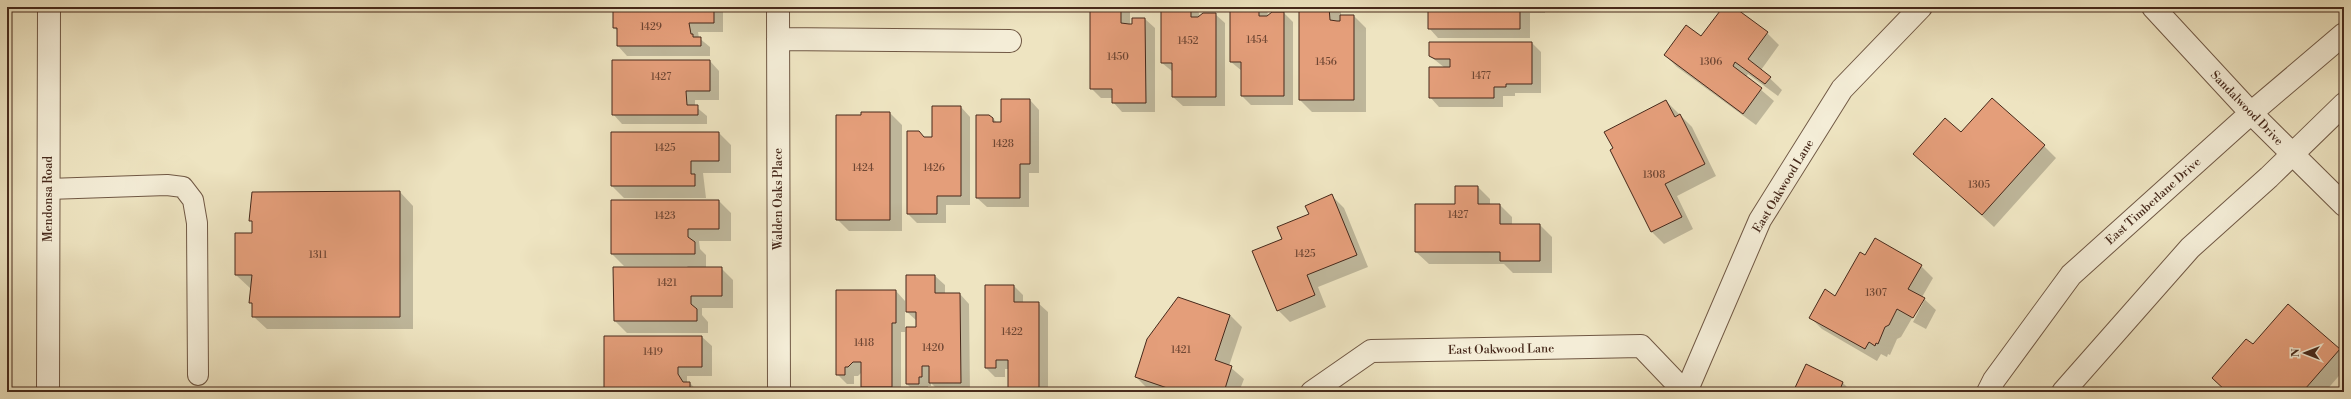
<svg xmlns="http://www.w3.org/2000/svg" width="2351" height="399" viewBox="0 0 2351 399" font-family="'Libre Bodoni',serif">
  <rect width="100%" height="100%" fill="#eee4c1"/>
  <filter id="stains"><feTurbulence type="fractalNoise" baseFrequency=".005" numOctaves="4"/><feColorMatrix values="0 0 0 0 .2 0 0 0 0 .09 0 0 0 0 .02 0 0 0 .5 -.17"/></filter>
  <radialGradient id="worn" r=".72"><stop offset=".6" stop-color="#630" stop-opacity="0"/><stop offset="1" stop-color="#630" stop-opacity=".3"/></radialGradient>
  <!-- shadow -->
  <path fill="#0003" d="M 617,7 L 723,7 L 723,32 L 698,32 L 699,38 L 710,47 L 710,56 L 627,56 L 618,46 L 618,31 L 614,28 Z
    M 1091,7 L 1130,7 L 1130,25 L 1133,25 L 1133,19 L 1145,19 L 1155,28 L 1155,112 L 1122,112 L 1113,102 L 1113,98 L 1101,98 L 1091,88 Z
    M 1162,7 L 1197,7 L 1200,17 L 1215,14 L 1225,23 L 1225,106 L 1183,106 L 1173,97 L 1173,72 L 1162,63 Z
    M 1231,7 L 1267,7 L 1268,16 L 1284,13 L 1293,22 L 1293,105 L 1251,105 L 1242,96 L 1242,71 L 1231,62 Z
    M 1300,7 L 1341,7 L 1341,16 L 1354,16 L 1366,28 L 1366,112 L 1312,112 L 1300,100 Z
    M 1429,7 L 1545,7 L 1545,13 L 1530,13 L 1530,38 L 1438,38 L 1429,28 Z
    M 1724,7 L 1733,7 L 1767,33 L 1779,45 L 1761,70 L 1782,90 L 1778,96 L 1748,74 L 1746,77 L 1774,101 L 1756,125 L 1677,67 L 1665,55 L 1701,38 Z
    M 1532,43 L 1541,52 L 1541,93 L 1515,93 L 1515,96 L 1503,96 L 1503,107 L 1439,107 L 1430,97 L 1445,68 L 1430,56 Z
    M 710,61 L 719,71 L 719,100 L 695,100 L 695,106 L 707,116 L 707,124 L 622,124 L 613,114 Z
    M 1030,100 L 1039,110 L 1039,173 L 1029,173 L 1029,207 L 987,207 L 977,198 L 993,118 L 997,123 L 1002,123 Z
    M 1666,101 L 1692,127 L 1716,176 L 1677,196 L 1693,229 L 1664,244 L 1652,232 L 1611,150 Z
    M 961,107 L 970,117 L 970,205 L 946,205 L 946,223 L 917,223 L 908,214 L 925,138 L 933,138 Z
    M 890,113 L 902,125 L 902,231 L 849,231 L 837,219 L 862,116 Z
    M 719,133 L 731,145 L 731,173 L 703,173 L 706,198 L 624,198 L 612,186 Z
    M 1961,134 L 2044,146 L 2056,158 L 1994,227 L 1927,165 Z
    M 1478,187 L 1490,199 L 1490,205 L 1500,205 L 1512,217 L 1512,225 L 1540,225 L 1552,237 L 1552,273 L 1513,273 L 1504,264 L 1429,264 L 1416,252 L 1456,205 Z
    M 400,192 L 413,206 L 413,329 L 267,329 L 253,316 L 250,288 L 236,275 L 253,234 L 251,207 L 253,193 Z
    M 1332,196 L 1344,208 L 1368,267 L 1318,287 L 1326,307 L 1290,322 L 1278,310 L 1310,215 Z
    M 719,201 L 731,213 L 731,241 L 699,241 L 700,249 L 706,255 L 706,268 L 721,268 L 733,280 L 733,308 L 702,308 L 702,315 L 708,322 L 708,333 L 627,333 L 615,321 L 688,266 L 624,266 L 612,254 Z
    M 1866,257 L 1921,266 L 1933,278 L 1922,297 L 1936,310 L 1926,329 L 1913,322 L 1924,301 L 1922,301 L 1901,337 L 1897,339 L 1890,355 L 1888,354 L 1887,357 L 1881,354 L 1877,361 L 1822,329 L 1810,317 L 1836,297 Z
    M 907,276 L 935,276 L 945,285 L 945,294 L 960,294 L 969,304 L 970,392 L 940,392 L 931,383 L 931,386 L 928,386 L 928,392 L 915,392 L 907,384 L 917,328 L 917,321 L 907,312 Z
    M 1014,286 L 1023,295 L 1023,303 L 1038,303 L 1048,312 L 1048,392 L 1009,392 L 1009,369 L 1005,369 L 1005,377 L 995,377 L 986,368 Z
    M 896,291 L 905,301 L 905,332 L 901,332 L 901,392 L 867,392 L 862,387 L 862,372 L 858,376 L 854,376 L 854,384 L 847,384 L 837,374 Z
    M 2288,305 L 2344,355 L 2344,370 L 2325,392 L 2227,392 L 2253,346 Z
    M 1230,315 L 1242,327 L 1229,366 L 1244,379 L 1239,392 L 1158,392 L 1148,389 L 1136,377 Z
    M 605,337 L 702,337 L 712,346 L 712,376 L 687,376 L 687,383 L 690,383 L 698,392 L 607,392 L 605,390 Z
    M 1843,383 L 1852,392 L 1794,392 Z"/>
  <!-- building -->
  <path fill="#e49e7a" stroke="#46291b" d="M 613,7 L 714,7 L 714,23 L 689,23 L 691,34 L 693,34 L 693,37 L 701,37 L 701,46 L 617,46 L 617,28 L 613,28 Z
    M 1090,7 L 1121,7 L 1121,23 L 1129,24 L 1132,24 L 1132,18 L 1145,18 L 1146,103 L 1112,103 L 1112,89 L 1090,89 Z
    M 1161,7 L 1191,7 L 1191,17 L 1198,17 L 1203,13 L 1216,13 L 1216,97 L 1172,97 L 1172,63 L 1161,63 Z
    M 1230,7 L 1259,7 L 1259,16 L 1267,16 L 1272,12 L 1284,12 L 1284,96 L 1241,96 L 1241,62 L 1230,62 Z
    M 1299,7 L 1329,7 L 1330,20 L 1337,21 L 1340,21 L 1340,15 L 1354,15 L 1354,100 L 1299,100 Z
    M 1428,7 L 1520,7 L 1520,29 L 1428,29 Z
    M 1723,7 L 1734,7 L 1768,32 L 1748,59 L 1771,77 L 1765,84 L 1735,62 L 1733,66 L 1762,88 L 1743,114 L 1664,55 L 1686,25 L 1701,36 Z
    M 1429,42 L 1532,42 L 1532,84 L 1506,84 L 1506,87 L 1494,87 L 1494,98 L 1429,98 L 1429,67 L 1450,67 L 1450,59 L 1435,59 L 1429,56 Z
    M 612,60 L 710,60 L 710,91 L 686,91 L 687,105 L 698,105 L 698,115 L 612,115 Z
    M 1992,98 L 2045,145 L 1982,215 L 1913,154 L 1945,118 L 1961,132 Z
    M 1001,99 L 1030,99 L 1030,164 L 1020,164 L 1020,198 L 976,198 L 976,115 L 989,115 L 993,118 L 993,122 L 1001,122 Z
    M 1666,100 L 1675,117 L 1680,114 L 1705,164 L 1665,184 L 1682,217 L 1651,232 L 1610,150 L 1613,148 L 1604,132 Z
    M 932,106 L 961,106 L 961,196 L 937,196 L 937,214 L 907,214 L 907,131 L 919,131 L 924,137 L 932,137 Z
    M 861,112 L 890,112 L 890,220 L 836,220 L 836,115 L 861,115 Z
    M 611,132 L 719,132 L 719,161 L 691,161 L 691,174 L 695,174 L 695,186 L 611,186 Z
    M 1455,186 L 1478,186 L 1478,204 L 1500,204 L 1500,224 L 1540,224 L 1540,261 L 1500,261 L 1500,252 L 1415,252 L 1415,204 L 1455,204 Z
    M 400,191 L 400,317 L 252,317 L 252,303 L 249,303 L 252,275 L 235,275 L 235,233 L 252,233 L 252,221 L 249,221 L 252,192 Z
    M 1332,194 L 1357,255 L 1307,275 L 1315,295 L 1277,311 L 1252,251 L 1282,239 L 1277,227 L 1309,214 L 1305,206 Z
    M 611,200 L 719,200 L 719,229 L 688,229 L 688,237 L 695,242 L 695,254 L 611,254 Z
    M 1875,238 L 1922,265 L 1908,289 L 1925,298 L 1913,318 L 1897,309 L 1889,325 L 1885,327 L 1878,344 L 1876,343 L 1875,346 L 1869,342 L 1865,349 L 1809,318 L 1825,289 L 1835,296 L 1860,252 L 1865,255 Z
    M 613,267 L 722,267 L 722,296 L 691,296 L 691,304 L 697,309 L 697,321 L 614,321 Z
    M 906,275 L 935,275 L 935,293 L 960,293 L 961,383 L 929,383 L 929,366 L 922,366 L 922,377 L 919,377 L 919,384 L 906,384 L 906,327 L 916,327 L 916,312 L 906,312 Z
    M 985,285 L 1014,285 L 1014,302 L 1039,302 L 1039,392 L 1008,392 L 1008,360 L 996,360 L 996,368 L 985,368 Z
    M 836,290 L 896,290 L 896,323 L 892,323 L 892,387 L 861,387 L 861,362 L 853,362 L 848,367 L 845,367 L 845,375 L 836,375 Z
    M 1178,297 L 1230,315 L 1215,360 L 1232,366 L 1224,392 L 1179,392 L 1135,377 L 1147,339 Z
    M 2288,304 L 2340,349 L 2305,389 L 2309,392 L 2227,392 L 2212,378 L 2246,339 L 2253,344 Z
    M 604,336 L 702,336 L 702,367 L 678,367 L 678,374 L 683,382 L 690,382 L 690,390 L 604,390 Z
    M 1806,364 L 1843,382 L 1839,392 L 1793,392 Z"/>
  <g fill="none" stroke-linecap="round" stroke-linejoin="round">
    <defs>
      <path id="lane" d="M 48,189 L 167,185 L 183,187 L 193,200 L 197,223 L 198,375"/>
      <path id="street" d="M 778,7 L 779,392
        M 2153,7 L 2251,113 L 2344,205
        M 778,39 L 1010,41
        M 48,392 L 49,7
        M 1312,392 L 1371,351 L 1641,346 L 1685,392
        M 1686,392 L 1760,220 L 1842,89 L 1921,7
        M 1988,392 L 1994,380 L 2071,275 L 2251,113 L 2344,34
        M 2063,392 L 2190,248 L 2269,177 L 2344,104"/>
    </defs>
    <!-- lane casing -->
    <use href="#lane" stroke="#705844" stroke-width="22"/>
    <!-- street casing -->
    <use href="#street" stroke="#705844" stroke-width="24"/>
    <!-- lane -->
    <use href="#lane" stroke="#f4edd7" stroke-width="20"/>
    <!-- street -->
    <use href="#street" stroke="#f4edd7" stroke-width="22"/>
  </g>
  <g text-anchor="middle" stroke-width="4" stroke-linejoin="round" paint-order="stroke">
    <!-- number labels -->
    <g font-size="10" fill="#6e4633">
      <text x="651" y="30">1429</text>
      <text x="1257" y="43">1454</text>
      <text x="1188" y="44">1452</text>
      <text x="1118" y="60">1450</text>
      <text x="1326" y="65">1456</text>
      <text x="1711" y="65">1306</text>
      <text x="1481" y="79">1477</text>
      <text x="661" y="80">1427</text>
      <text x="1003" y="147">1428</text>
      <text x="665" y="151">1425</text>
      <text x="863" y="171">1424</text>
      <text x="934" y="171">1426</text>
      <text x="1654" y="178">1308</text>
      <text x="1979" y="188">1305</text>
      <text x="1458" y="218">1427</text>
      <text x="665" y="219">1423</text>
      <text x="1305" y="257">1425</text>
      <text x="318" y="258">1311</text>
      <text x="667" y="286">1421</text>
      <text x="1876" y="296">1307</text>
      <text x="1012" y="335">1422</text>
      <text x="864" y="346">1418</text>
      <text x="933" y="351">1420</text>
      <text x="1181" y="353">1421</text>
      <text x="653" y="355">1419</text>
    </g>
    <!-- street labels -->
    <g font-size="12" fill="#46291b" stroke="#f4edd7">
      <text transform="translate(2247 108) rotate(46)" y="4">Sandalwood Drive</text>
      <text transform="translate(1783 186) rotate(-59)" y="4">East Oakwood Lane</text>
      <text transform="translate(48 199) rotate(-90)" y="4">Mendonsa Road</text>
      <text transform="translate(778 199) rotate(-90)" y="4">Walden Oaks Place</text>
      <text transform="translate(2153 201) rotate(-42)" y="4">East Timberlane Drive</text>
      <text transform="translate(1501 349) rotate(-1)" y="4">East Oakwood Lane</text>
    </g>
  </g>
  <!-- margin -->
  <rect width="2351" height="399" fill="none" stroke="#eee4c1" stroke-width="24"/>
  <rect x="8" y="8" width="2335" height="383" fill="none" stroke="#46291b" stroke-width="2"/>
  <rect x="12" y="12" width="2327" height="375" fill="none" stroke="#46291b"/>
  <!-- north arrow -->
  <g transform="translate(2305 353) rotate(270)" stroke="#f4edd7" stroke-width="3" paint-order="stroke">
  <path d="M0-3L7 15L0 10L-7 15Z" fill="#46291b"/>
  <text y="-6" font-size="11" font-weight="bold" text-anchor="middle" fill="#46291b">N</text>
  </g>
  <rect width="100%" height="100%" filter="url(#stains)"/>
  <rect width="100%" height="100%" fill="url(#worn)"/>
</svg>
